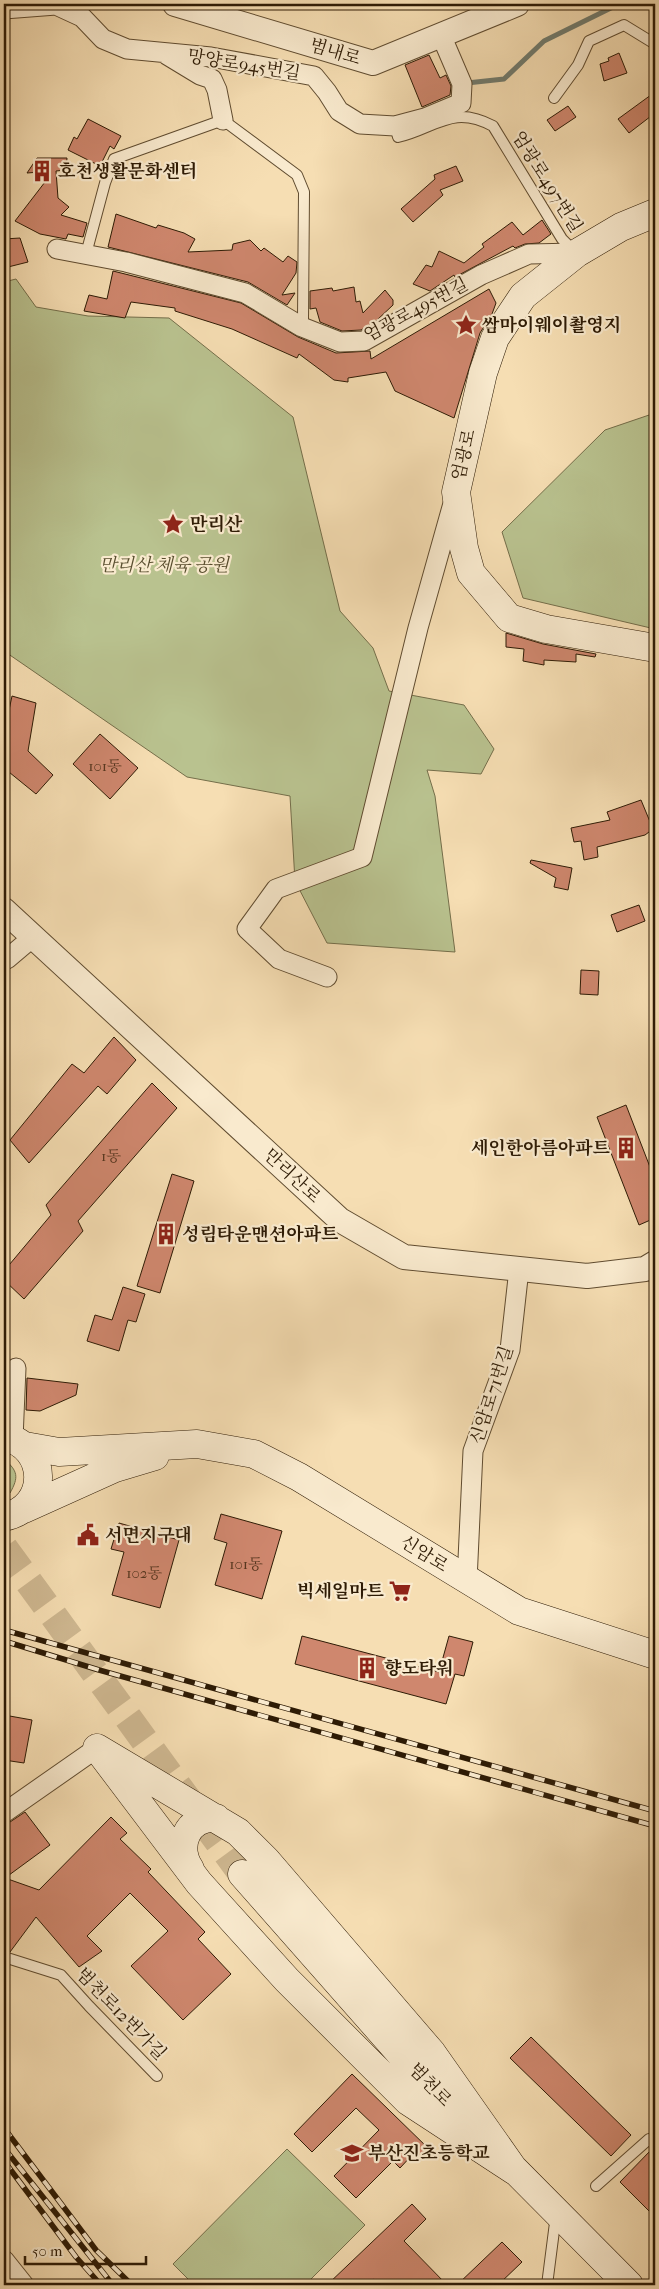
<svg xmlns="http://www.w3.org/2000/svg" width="659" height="2289" font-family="'IM FELL French Canon','Noto Serif KR',serif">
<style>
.green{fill:#b9c28f;stroke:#746e4a}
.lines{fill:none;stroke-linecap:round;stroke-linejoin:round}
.stream{stroke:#717b6e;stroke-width:5}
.building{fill:#cf876e;stroke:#2e1b05}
.secondary-tunnel{stroke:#ceb790;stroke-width:28;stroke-dasharray:28 14;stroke-linecap:butt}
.service-casing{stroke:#604c30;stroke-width:12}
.minor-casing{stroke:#604c30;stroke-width:21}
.tertiary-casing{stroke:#604c30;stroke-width:26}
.secondary-casing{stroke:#2e1b05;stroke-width:29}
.service{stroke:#f9eace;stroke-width:10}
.minor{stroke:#f9eace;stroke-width:19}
.tertiary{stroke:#f9eace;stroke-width:24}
.secondary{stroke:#f9eace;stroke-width:28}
.rail-casing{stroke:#2e1b05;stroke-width:5.5}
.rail{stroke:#f9eace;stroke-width:4;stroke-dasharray:11;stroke-linecap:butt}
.labels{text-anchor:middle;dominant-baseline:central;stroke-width:4.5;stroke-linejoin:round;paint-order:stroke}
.number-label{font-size:15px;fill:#56361f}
.street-label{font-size:18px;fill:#2e1b05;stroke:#f9eace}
.poi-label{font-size:18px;font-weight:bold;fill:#2e1b05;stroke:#f9eace;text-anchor:start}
.park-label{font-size:18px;font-style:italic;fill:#584d2e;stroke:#f9eace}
</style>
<rect width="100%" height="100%" fill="#f6deb3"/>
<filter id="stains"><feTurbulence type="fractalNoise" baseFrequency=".004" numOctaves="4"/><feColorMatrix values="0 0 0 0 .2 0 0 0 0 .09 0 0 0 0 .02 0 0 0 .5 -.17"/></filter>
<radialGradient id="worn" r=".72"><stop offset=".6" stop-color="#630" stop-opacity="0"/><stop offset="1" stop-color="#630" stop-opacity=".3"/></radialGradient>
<path class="green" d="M16 279 36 307 88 316 169 318 293 417 340 611 373 648 389 691 464 705 494 749 481 774 427 770 435 796 455 952 327 943 295 881 290 796 187 777 4 651V282Z
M655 413V629L523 598 502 532 605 430Z
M4 1459C18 1471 19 1477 10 1493L4 1496Z
M287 2149 365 2225 305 2285H194L173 2264Z"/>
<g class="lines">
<path class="stream" d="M467 83 504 79 544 41 619 4"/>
</g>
<path class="building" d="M619 53 627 73 604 81 600 64 609 61 608 58Z
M429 55 440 78 446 75 451 86 450 95 422 107 405 65Z
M655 92V113L629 133 618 119Z
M568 106 576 117 555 131 547 120Z
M88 119 121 136 114 149 110 146 100 166 68 150 74 137 77 139Z
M37 158H67L66 170 56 171 58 198 69 207 61 215 87 223 83 237 68 234 66 239 40 234 15 221 45 182 38 180 40 172 27 173Z
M456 166 463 181 440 190 443 195 413 222 401 209 435 179 434 175Z
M116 214 156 228 158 225 184 233 195 239 188 252 232 250 233 244 250 240 261 251 264 248 283 262 288 256 297 262 296 273 282 295 295 293 287 305 248 282 108 247Z
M542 220 551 234 539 243 525 244 515 248 513 246 455 277 454 275 430 291 413 284 426 265 432 267 439 251 464 263 484 247 482 244 512 222 523 235Z
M20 238 28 262 4 268V239Z
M113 271 241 303 298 337 336 353 370 351 371 359 489 289 496 303 492 314 480 333 454 418 395 391 386 372 348 378V382L334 380 299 354 297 358 232 329 175 311V308L131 302 125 318 84 311 89 295 107 299Z
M354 287 356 302 360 301 363 313 385 290 393 300V305L376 321 361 330 342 331 320 322 316 308 310 309V291L332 288 333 291Z
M506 633 543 644 596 654 595 657 576 654V662L544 660V665L523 661 524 649 506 647Z
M12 696 36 703 28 751 53 775 36 794 4 768V734Z
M100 734 138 768 110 799 73 764Z
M641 800 653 829 645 835 597 847 598 857 584 860 581 841 574 842 571 828 610 820 607 812Z
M531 860 572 868 568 890 554 887 556 878 530 863Z
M639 905 645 921 617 932 611 915Z
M581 970 599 971 598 995 580 994Z
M114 1037 136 1060 107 1094 98 1086 29 1163 10 1140 72 1064 84 1073Z
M152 1083 177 1108 78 1221 83 1231 24 1299 4 1280V1271L51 1215 46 1205Z
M626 1105 655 1180V1218L639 1225 597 1117Z
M172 1174 194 1181 160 1293 137 1286Z
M123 1287 145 1294 136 1322 128 1320 119 1351 87 1341 95 1315 112 1320Z
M27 1378 78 1384 76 1395 40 1411 26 1410Z
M221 1514 282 1531 262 1599 215 1585 227 1543 214 1539Z
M119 1523 179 1540 160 1608 112 1595 124 1552 111 1549Z
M302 1636 439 1672 449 1636 473 1642 464 1676 455 1674 446 1704 295 1664Z
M4 1715 32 1720 24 1763 4 1760Z
M25 1812 50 1845 5 1878 39 1890 111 1817 127 1833 120 1839 151 1869 148 1872 205 1932 198 1939 231 1974 183 2020 131 1966 168 1931 130 1893 87 1936 102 1951 79 1967 36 1917 10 1952 4 1950V1824L10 1822Z
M531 2037 631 2135 611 2156 510 2058Z
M352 2074 430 2150 420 2161 413 2154 400 2168 393 2161 356 2198 334 2176 379 2130 356 2108 312 2152 294 2134Z
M651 2150 655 2152V2217L620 2182Z
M412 2204 426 2219 404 2241 447 2285H380L374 2279 367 2285H327Z
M502 2242 522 2262 498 2285H457Z"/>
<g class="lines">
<path class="secondary-tunnel" d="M4 1548 242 1874"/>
<g class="service-casing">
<path id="service" d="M554 98 578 65 589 41 624 25 655 44
M395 126 398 137C436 128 452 104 493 126L562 239 575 252
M86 254 105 183 114 159 223 120 297 175 304 192 303 319 298 325
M4 1957 61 1975 89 2006 157 2076
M596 2186 649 2139 655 2145
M547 2285 556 2215"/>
</g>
<g class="minor-casing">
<path id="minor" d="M4 9 56 5 82 17 103 39 127 49 211 57 314 76 327 92 339 111 360 124 395 126 425 118 461 103 462 84 441 35
M167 55 200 75 212 79 217 90 223 120
M57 249 126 262 245 293 302 327 340 342 364 341 481 275 529 254 577 253
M4 959H7L33 937
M327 977 279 959 247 929 276 889 362 857 418 628 454 500
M13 1439 16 1368
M467 1581 473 1451 510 1350 519 1269
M4 1813 97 1748
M4 2260 24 2285"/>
</g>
<g class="tertiary-casing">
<path id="tertiary" d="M175 4 373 63 517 4
M4 910 340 1220 404 1257 587 1276 645 1269 655 1263"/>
</g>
<g class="secondary-casing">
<path id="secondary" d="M655 213 621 227 577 253 523 296 495 338 483 373 456 492 464 548 471 573 509 618 546 629 655 648
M4 1437C49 1446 50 1508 4 1517
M25 1446 59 1452 197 1444 254 1454 299 1477 519 1611 655 1655
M24 1509 115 1468 155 1456
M97 1748 238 1832 266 1860 432 2053 515 2171 408 2101 287 1980 199 1883Z
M190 1869C175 1846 187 1816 216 1818
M242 1874 413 2068 461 2116
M502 2157 629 2285"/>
</g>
<use href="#service" class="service"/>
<use href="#minor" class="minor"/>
<use href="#tertiary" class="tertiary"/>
<use href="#secondary" class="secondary"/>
<g class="rail-casing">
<path id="rail" d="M4 1630 655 1811
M4 1641 99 1670 655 1826
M4 2128 96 2250 132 2285
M4 2148 113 2285
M4 2161 76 2257 101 2285"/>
</g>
<use href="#rail" class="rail"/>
</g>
<defs>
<g id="building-bare" transform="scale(1.725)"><path d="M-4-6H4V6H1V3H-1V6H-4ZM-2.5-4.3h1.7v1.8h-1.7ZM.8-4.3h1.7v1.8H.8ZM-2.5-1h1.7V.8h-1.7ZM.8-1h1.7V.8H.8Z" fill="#8f2418" stroke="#f9eace" stroke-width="2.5" paint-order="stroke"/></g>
<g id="sight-bare" transform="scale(1.725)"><path d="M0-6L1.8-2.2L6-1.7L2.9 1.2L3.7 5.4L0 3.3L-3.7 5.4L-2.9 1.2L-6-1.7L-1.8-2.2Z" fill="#8f2418" stroke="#f9eace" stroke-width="2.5" paint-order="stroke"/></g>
<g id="civic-bare" transform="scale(1.725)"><path d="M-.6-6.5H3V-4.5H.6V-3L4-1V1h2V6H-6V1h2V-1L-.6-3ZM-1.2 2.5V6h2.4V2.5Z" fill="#8f2418" stroke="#f9eace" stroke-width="2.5" paint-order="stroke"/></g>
<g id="supermarket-bare" transform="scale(1.725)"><path d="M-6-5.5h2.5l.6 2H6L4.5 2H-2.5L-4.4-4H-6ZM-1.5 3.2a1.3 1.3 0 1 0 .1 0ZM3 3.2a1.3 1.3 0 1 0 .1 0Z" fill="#8f2418" stroke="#f9eace" stroke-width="2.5" paint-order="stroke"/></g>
<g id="school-bare" transform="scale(1.725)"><path d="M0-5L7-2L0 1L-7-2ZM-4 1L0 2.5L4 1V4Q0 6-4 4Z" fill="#8f2418" stroke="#f9eace" stroke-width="2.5" paint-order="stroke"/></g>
</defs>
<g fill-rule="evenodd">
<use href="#building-bare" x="42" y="171"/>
<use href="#sight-bare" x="466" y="325"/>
<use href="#sight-bare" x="173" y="524"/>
<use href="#building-bare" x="626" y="1148"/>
<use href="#building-bare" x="166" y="1234"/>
<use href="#civic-bare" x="88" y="1535"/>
<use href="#supermarket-bare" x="400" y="1591"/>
<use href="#building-bare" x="367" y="1668"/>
<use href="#school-bare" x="352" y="2153"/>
</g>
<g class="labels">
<g class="number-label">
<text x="105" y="766">101동</text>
<text x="111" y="1156">1동</text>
<text x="246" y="1564">101동</text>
<text x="144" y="1573">102동</text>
</g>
<g class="street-label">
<text transform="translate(335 52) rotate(17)">범내로</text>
<text transform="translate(244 65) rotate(9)">망양로945번길</text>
<text transform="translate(547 182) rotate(58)">엄광로497번길</text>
<text transform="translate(416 310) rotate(-28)">엄광로495번길</text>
<text transform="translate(464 455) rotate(-77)">엄광로</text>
<text transform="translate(292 1176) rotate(43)">만리산로</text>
<text transform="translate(492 1395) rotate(-72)">신암로71번길</text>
<text transform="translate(424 1554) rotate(32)">신암로</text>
<text transform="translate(121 2014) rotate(46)">범천로12번가길</text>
<text transform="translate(430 2085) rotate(46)">범천로</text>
</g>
<g class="poi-label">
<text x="58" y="171">호천생활문화센터</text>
<text x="482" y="325">쌈마이웨이촬영지</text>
<text x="190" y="524">만리산</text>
<text x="610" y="1148" text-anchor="end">세인한아름아파트</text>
<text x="182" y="1234">성림타운맨션아파트</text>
<text x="105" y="1535">서면지구대</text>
<text x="384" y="1591" text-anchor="end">빅세일마트</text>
<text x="384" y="1668">향도타워</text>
<text x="368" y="2153">부산진초등학교</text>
</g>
<g class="park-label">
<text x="164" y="565">만리산 체육 공원</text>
</g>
</g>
<rect width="659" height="2289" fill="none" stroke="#f6deb3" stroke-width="20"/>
<rect x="5" y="5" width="649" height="2279" fill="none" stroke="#2e1b05" stroke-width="2.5"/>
<rect x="10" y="10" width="639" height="2269" fill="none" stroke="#2e1b05"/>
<path d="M25 2256v8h121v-8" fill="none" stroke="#2e1b05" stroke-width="2.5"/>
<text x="32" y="2256" font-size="15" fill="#2e1b05" stroke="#f9eace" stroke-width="4" paint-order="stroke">50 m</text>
<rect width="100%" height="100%" filter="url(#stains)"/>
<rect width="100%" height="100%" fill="url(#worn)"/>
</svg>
